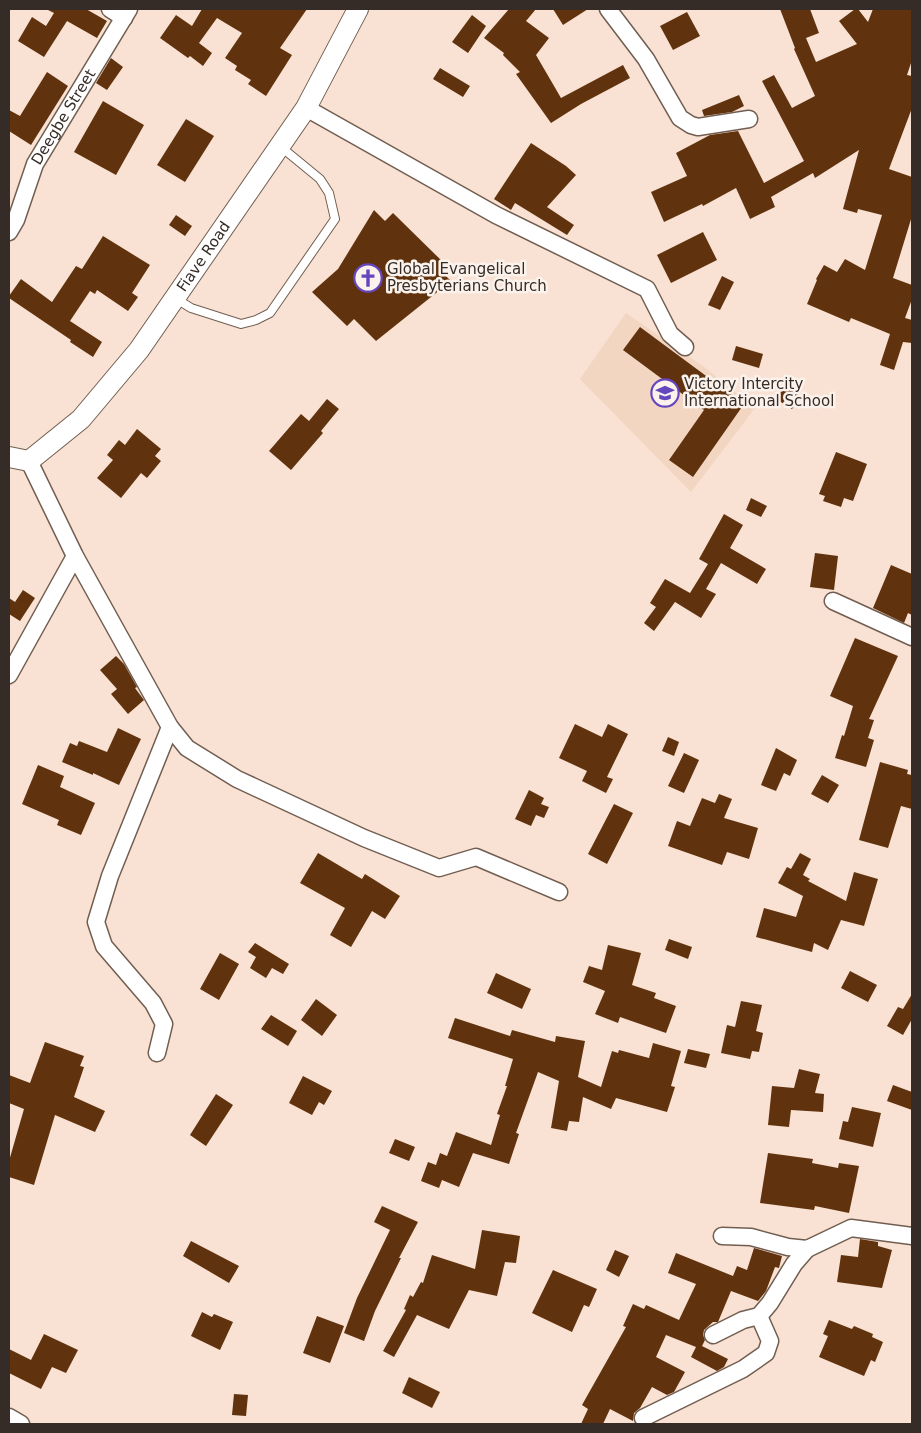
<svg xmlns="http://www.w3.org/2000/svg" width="921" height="1433" font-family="'DejaVu Sans',sans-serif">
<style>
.built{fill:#f2d6c2}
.building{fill:#60330e}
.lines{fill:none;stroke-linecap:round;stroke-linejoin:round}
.service-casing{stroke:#715e51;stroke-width:10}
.minor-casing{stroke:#715e51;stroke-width:19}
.tertiary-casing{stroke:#715e51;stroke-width:22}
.service{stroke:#fff;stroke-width:8}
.minor{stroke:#fff;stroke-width:16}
.tertiary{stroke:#fff;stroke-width:20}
.labels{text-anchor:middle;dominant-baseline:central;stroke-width:5;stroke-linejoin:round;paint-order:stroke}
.street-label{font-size:15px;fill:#352c27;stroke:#fbf2ec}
.poi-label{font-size:15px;fill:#352c27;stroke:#fbf2ec;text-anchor:start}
</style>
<rect width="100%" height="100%" fill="#f9e2d3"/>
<path class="built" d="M626 313 703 366 755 408 691 492 580 379Z"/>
<path class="building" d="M46 9H86L107 21 97 38 67 21 44 57 18 41 32 17 46 26 54 13Z
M202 9H307L280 48 292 55 266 96 248 84 251 80 235 70 237 66 225 58 242 33 217 18 199 43 212 53 203 66 190 56 188 58 160 38 176 15 192 26Z
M509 9H536L526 21 549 38 536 55 561 98 623 65 630 78 581 104 551 123 516 74 520 72 503 55 504 53 484 38Z
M553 9H588L563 25Z
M780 9H810L819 33 806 38 816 62 857 44 839 21 855 9H858L868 22 873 9H912V60L907 75 912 76V108L889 169 912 177V216L893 278 912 285V299L905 318 912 320V343L903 342 894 370 880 365 890 334 851 318 849 322 807 304 817 280 816 279 824 265 837 272 845 259 865 270 882 215 858 209 857 213 843 209 859 150 815 178 813 173 771 197 775 207 750 219 736 188 703 206 702 204 664 222 651 192 687 176 676 153 710 135 738 131 764 183 804 161 762 81 774 75 792 108 815 96 794 49 795 48Z
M687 12 700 36 673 50 660 26Z
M472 15 486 26 468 53 452 42Z
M111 58 123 67 107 90 96 83Z
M440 68 470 86 463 97 433 79Z
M47 72 68 86 31 145 9 131V110L20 116Z
M739 95 744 106 732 112 704 116 702 110Z
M103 101 144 125 116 175 74 152Z
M186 119 214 136 185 182 157 165Z
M531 143 566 166 576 175 547 207 574 225 567 235 515 203 511 210 494 199Z
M374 210 385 221 393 213 445 264 439 269 451 281 376 341 354 319 347 326 312 292 338 269Z
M176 215 192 226 185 236 169 225Z
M703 232 717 260 671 283 657 255Z
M103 236 150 265 132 293 138 297 128 311 97 290 95 294 90 291 70 321 102 342 93 357 70 342 71 340 9 298V296L21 279 52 302 76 266 82 269Z
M722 276 734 282 720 310 708 305Z
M640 327 744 404 693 477 669 460 704 410 623 350Z
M736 346 763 354 759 368 732 360Z
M785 386 801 397 792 409 776 399Z
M327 399 339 409 321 431 323 433 291 470 269 451 301 414 309 421Z
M137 429 161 449 155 456 161 461 147 478 141 473 121 498 97 478 113 460 107 455 119 440 125 445Z
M836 452 867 464 853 501 844 498 841 507 823 501 825 496 819 494Z
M751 498 767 506 761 517 746 510Z
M724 514 743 525 730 548 766 569 757 584 721 563 706 589 716 594 701 618 675 602 654 631 644 623 656 607 650 603 665 579 690 593 708 564 699 559Z
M815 553 838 556 834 590 810 587Z
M891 565 912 574V615L908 613 904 623 873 608Z
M23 590 35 598 20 621 9 614V598L15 602Z
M855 638 898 656 869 719 874 720 868 738 874 740 866 767 835 758 842 735 844 736 853 706 830 696Z
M116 656 124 664 137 687 135 688 144 700 128 714 111 694 117 689 100 670Z
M575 724 602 737 608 724 628 734 607 777 613 779 606 793 582 781 587 771 559 758Z
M118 728 141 739 119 785 93 773V775L62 762 70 743 77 746 79 741 107 752Z
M668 737 679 742 674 756 662 751Z
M776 748 797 760 790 776 784 773 776 791 761 785Z
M684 753 699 760 684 793 668 786Z
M880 762 908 770 907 774 912 775V809L901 806 888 848 859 840Z
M38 765 64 776 60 787 95 803 81 835 57 825 59 820 22 804Z
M822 775 839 785 828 803 811 794Z
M529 790 544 798 541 804 549 807 544 818 536 815 531 826 515 819Z
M719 794 732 799 724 818 758 828 749 859 727 852 722 865 668 846 677 821 690 826 702 798 715 803Z
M614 804 633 813 607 864 588 854Z
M318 853 362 879 365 874 400 896 385 919 372 911 351 947 330 935 345 908 300 883Z
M800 853 811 859 803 875 810 879 808 881 846 901 854 872 878 879 864 926 841 920 828 950 814 943 812 952 756 937 764 908 796 917 803 896 778 883 787 867 791 869Z
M669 939 692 947 688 959 665 950Z
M255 943 289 964 283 974 272 968 266 978 250 968 256 957 248 952Z
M608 945 641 953 632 985 656 993 654 998 676 1006 666 1033 620 1017 618 1023 595 1014 605 991 583 982 589 966 602 970Z
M220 953 239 964 219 1000 200 989Z
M850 971 877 985 868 1002 841 988Z
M496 973 531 989 522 1009 487 993Z
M912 994V1019L903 1035 887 1026 898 1007 903 1009Z
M316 999 337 1015 322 1036 301 1020Z
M741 1001 762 1005 756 1031 763 1033 759 1052 752 1051 750 1059 721 1053 727 1025 735 1027Z
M271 1015 297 1031 288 1046 261 1029Z
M455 1018 510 1036 512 1030 555 1042 556 1036 585 1041 578 1077 601 1087 612 1051 618 1053 619 1050 649 1058 653 1043 681 1051 671 1086 675 1087 667 1112 616 1098 611 1109 583 1097 579 1122 569 1121 567 1131 551 1128 559 1081 538 1072 516 1133 519 1134 509 1164 473 1153 459 1187 442 1180 439 1188 421 1181 428 1162 436 1165 440 1153 447 1156 456 1132 491 1145 500 1115 497 1114 507 1086H505L513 1059 448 1038Z
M45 1042 84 1056 80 1066 84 1067 74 1097 105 1111 95 1132 55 1115 34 1185 9 1177V1161L24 1109 9 1103V1075L30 1083Z
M688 1049 710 1054 706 1068 684 1063Z
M799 1069 820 1074 815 1093 824 1094 823 1112 791 1110 789 1127 768 1125 772 1086 794 1088Z
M303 1076 332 1091 324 1105 319 1102 312 1115 289 1103Z
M893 1085 912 1092V1110L887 1101Z
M216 1094 233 1105 206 1146 190 1135Z
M852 1107 881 1113 873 1147 839 1139 843 1121 848 1122Z
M395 1139 415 1147 409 1161 389 1153Z
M768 1153 813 1159 812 1163 838 1168 839 1163 859 1166 849 1213 815 1206 814 1210 760 1203Z
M382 1206 418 1222 399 1258H401L375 1311 364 1341 344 1333 357 1298 390 1230 374 1222Z
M482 1230 520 1236 516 1263 505 1262 497 1296 469 1290 449 1329 417 1315 394 1357 383 1351 406 1310 404 1309 410 1295 413 1297 421 1282 423 1283 432 1255 475 1269Z
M860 1239 878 1242V1246L892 1250 882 1288 837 1282 841 1255 858 1257Z
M191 1241 239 1266 229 1283 183 1256Z
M754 1248 782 1256 779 1268 775 1267 766 1291 758 1301 731 1291 718 1322H713L704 1330 703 1335 705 1340 702 1346 728 1359 724 1367 717 1371 691 1357 696 1347 666 1335 656 1357 685 1372 674 1392 667 1395 652 1387 640 1408 634 1413 633 1421 610 1409 603 1424H581L588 1409 582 1405 626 1327 623 1326 633 1304 644 1309 646 1305 679 1320 696 1284 668 1273 676 1253 733 1276 737 1266 747 1270Z
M615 1250 629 1256 619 1277 606 1270Z
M553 1270 597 1289 589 1307 584 1305 572 1332 532 1313Z
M202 1312 212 1317 214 1314 233 1322 220 1350 191 1336Z
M317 1316 344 1326 330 1363 303 1353Z
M829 1320 852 1329 854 1326 873 1334 872 1337 883 1342 875 1362 871 1360 864 1376 819 1357 828 1336 823 1334Z
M44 1334 78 1350 66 1373 52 1367 41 1389 9 1373V1349L31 1360Z
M409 1377 440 1392 432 1408 402 1393Z
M234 1394 248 1395 246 1416 232 1415Z"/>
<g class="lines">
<g class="service-casing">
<path id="service" d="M175 298 191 308 241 324 256 320 270 313 335 219 329 193 320 179 281 147"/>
</g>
<g class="minor-casing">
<g id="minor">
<path d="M110 9 124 18"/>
<path d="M608 9 646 59 680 118 691 125 698 127 749 119"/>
<path d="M306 108 496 215 647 289 670 334 685 347"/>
<path id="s1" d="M9 232 16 220 35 164 129 9"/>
<path d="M29 461 75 556 170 727 187 748 237 779 364 838 439 868 476 857 559 892"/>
<path d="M833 601 912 637"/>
<path d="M9 675 75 556"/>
<path d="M157 1053 164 1024 153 1003 104 946 96 922 110 876 170 727"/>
<path d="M722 1236 751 1237 788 1247 807 1249 851 1228 912 1236"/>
<path d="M713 1335 743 1320 759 1316 770 1303 794 1264 807 1249"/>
<path d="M9 1417 21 1424"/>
<path d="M643 1418 743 1369 766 1353 770 1341 759 1316"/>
</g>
</g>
<g class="tertiary-casing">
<g id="tertiary">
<path id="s2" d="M9 457 29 461 81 419 139 350 306 108 358 9"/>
</g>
</g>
<use href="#service" class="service"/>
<use href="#minor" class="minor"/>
<use href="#tertiary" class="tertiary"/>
</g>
<defs>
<g id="church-ring" transform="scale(1.4375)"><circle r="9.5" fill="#fbf2ec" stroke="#6646be" stroke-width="1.5"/><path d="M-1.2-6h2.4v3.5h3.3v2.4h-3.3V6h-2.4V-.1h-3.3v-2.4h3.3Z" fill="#6646be"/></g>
<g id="school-ring" transform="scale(1.4375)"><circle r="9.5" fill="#fbf2ec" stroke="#6646be" stroke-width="1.5"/><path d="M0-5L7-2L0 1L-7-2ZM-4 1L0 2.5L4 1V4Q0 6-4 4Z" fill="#6646be"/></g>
</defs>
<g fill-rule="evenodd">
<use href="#church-ring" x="368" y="278"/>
<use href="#school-ring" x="665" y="393"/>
</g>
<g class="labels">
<g class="street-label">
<text stroke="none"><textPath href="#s1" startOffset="128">Deegbe Street</textPath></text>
<text stroke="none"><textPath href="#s2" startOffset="291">Fiave Road</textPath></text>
</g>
<g class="poi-label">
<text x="387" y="269">Global Evangelical<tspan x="387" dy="17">Presbyterians Church</tspan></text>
<text x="684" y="384">Victory Intercity<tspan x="684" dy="17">International School</tspan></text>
</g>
</g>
<rect width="921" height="1433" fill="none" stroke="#352c27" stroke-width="20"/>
</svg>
